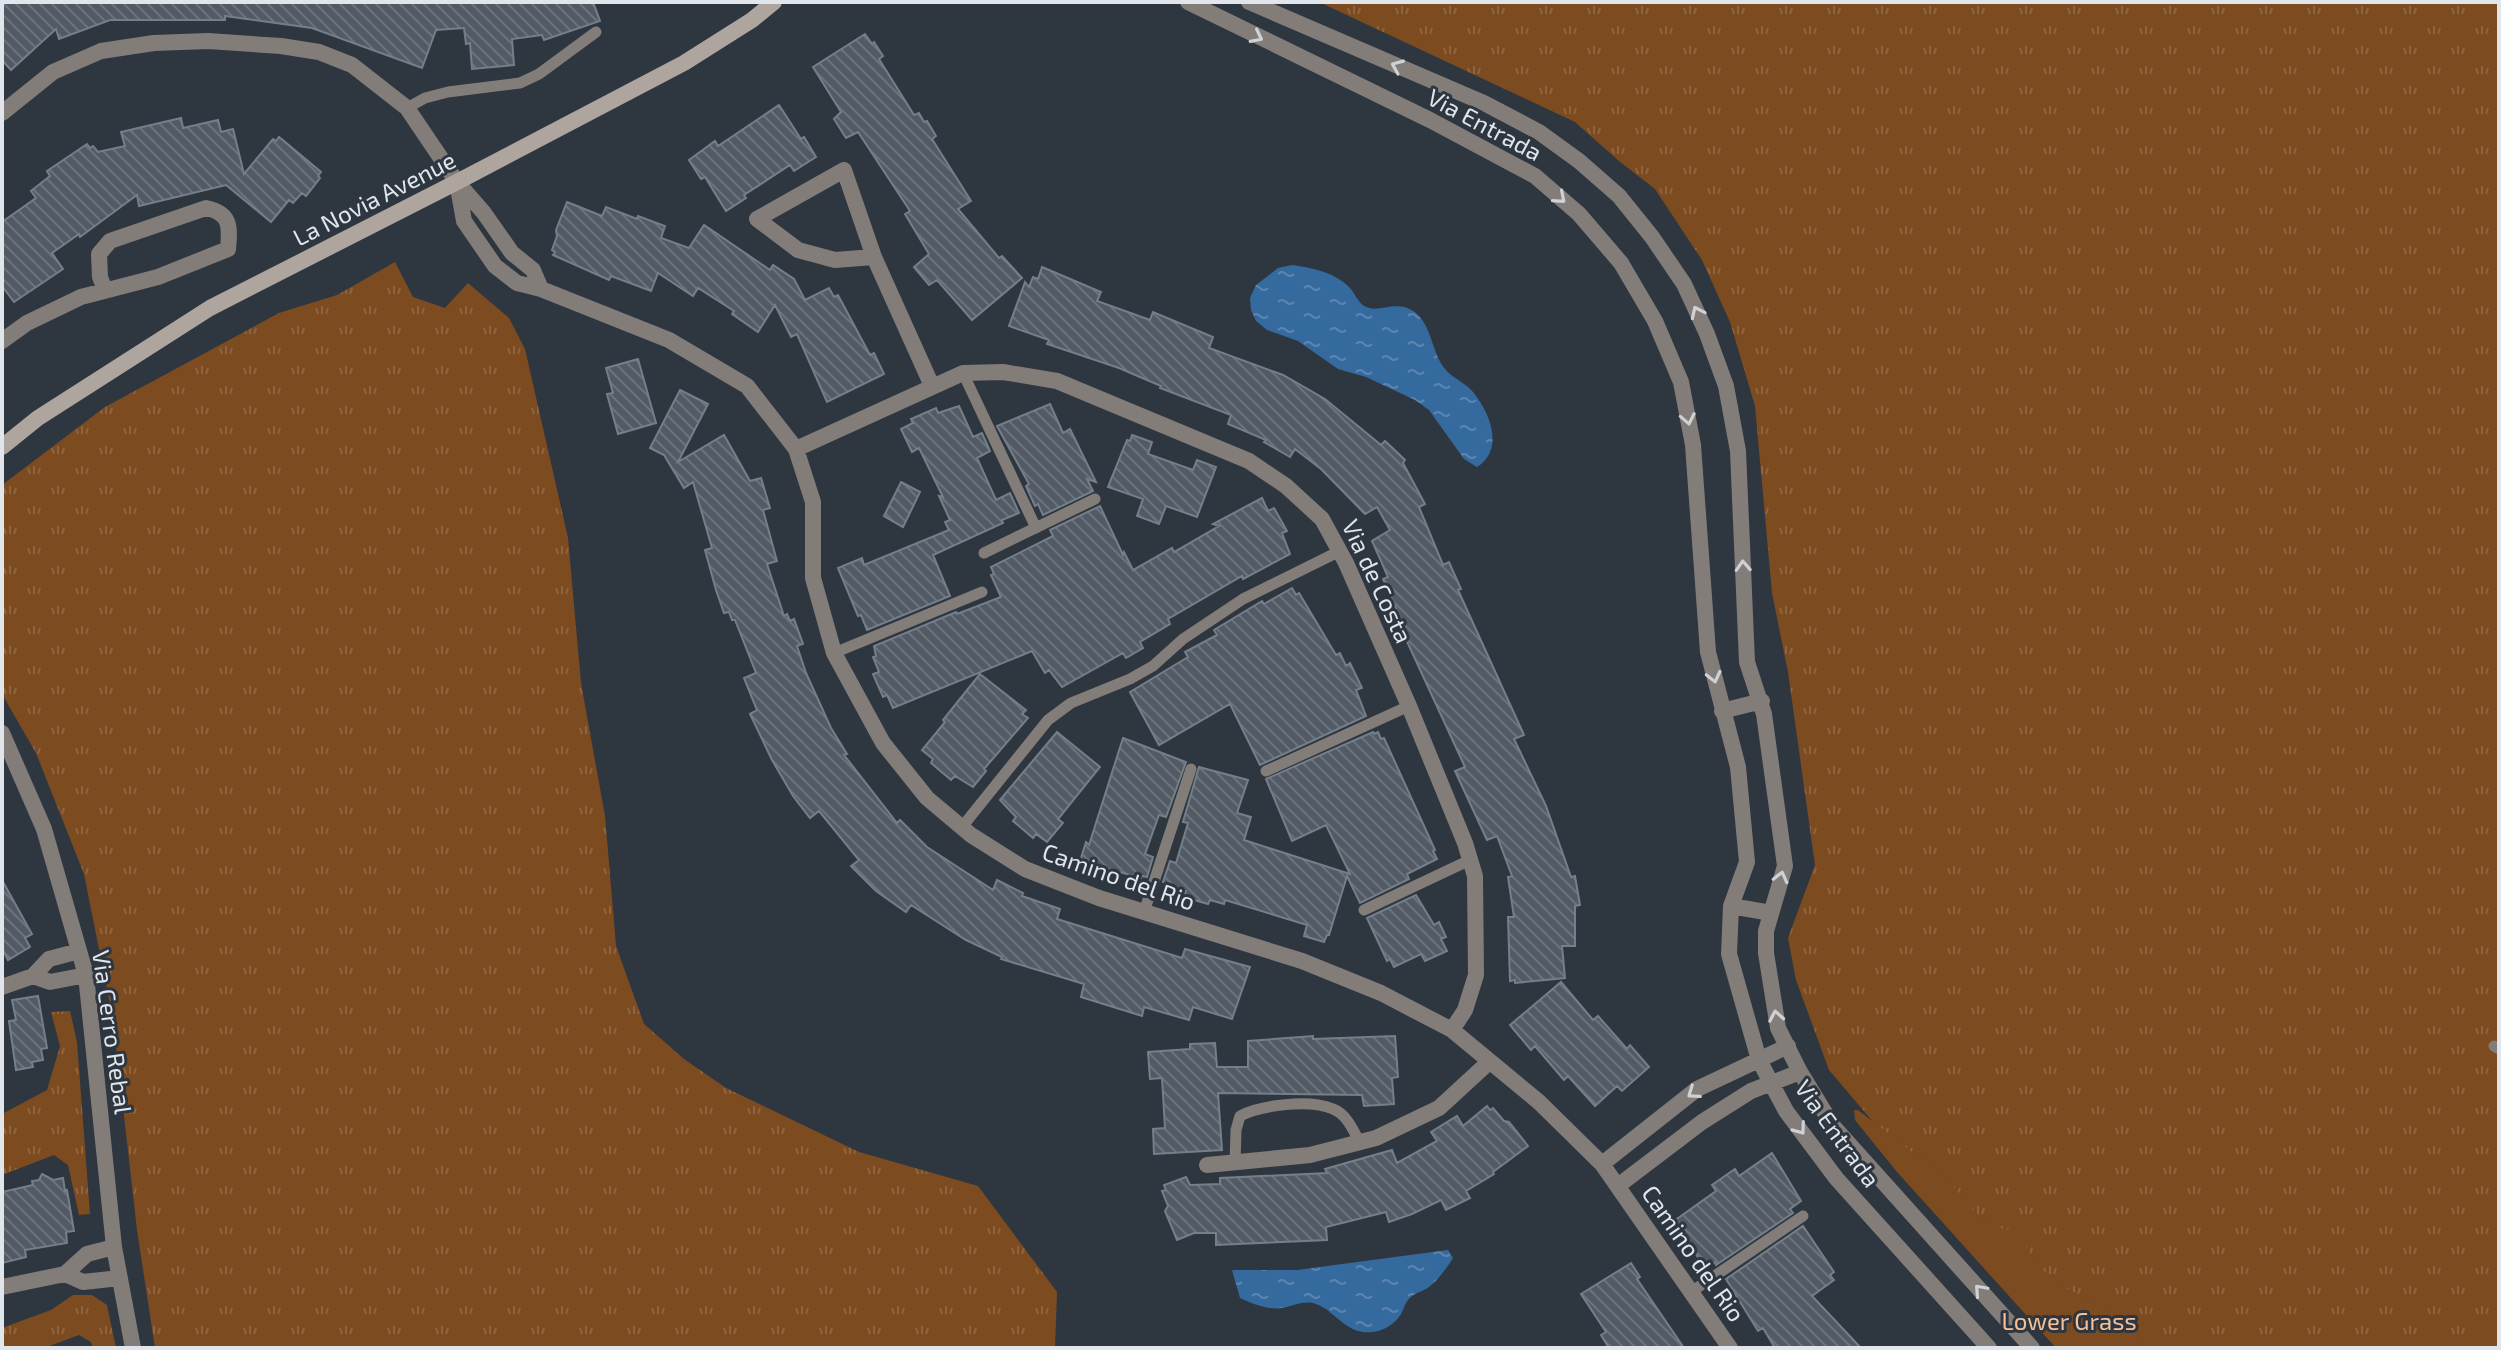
<svg xmlns="http://www.w3.org/2000/svg" width="2501" height="1350" font-family="'Exo 2',sans-serif">
<style>
.grass{fill:url(#grass-tufts)}
.park{fill:#7d4b20}
.water{fill:url(#water-ripples)}
.building{fill:url(#building-back-hatch);stroke:#757f8a;stroke-width:2}
.lines{fill:none;stroke-linecap:round;stroke-linejoin:round}
.service{stroke:#837d79;stroke-width:11}
.minor{stroke:#837d79;stroke-width:16}
.secondary{stroke:#aea59f;stroke-width:16}
.oneway{stroke:#ced1d5}
.labels{text-anchor:middle;dominant-baseline:central;stroke-width:6;stroke-linejoin:round;paint-order:stroke}
.street-label{font-size:24px;fill:#e1e6ec;stroke:#2e3640}
.park-label{font-size:24px;fill:#f6c19a;stroke:#2e3640}
</style>
<defs>
<pattern id="grass-tufts" width="24" height="20" patternUnits="userSpaceOnUse" patternTransform="scale(2)"><rect width="24" height="20" fill="#7d4b20"/><path d="M3 7l-1-3M5 7V3M7 7l1-3M15 17l-1-3M17 17v-4M19 17l1-3" fill="none" stroke="#8f6541"/></pattern>
<pattern id="water-ripples" width="26" height="14" patternUnits="userSpaceOnUse" patternTransform="scale(2)"><rect width="26" height="14" fill="#356a9f"/><path d="M2 4q2-2 4 0t4 0M15 11q2-2 4 0t4 0" fill="none" stroke="#5c86b1"/></pattern>
<pattern id="building-back-hatch" width="6" height="6" patternUnits="userSpaceOnUse" patternTransform="scale(2)"><rect width="6" height="6" fill="#525b65"/><path d="M-1 5l2 2M0 0l6 6M5-1l2 2" fill="none" stroke="#6b737b"/></pattern>
</defs>
<rect width="100%" height="100%" fill="#2e3640"/>
<path class="grass" d="M1319 2H2499V1348H2065L1829 1070 1796 980 1788 938 1815 865 1788 672 1772 593 1755 406 1730 322 1702 260 1655 189 1619 161 1575 122Z
M395 262 413 297 445 308 468 283 509 318 525 349 568 538 581 683 605 816 616 946 644 1024 684 1059 726 1088 859 1152 978 1186 1057 1292 1055 1348H155L137 1230 113 1019 84 874 36 753 2 694V485L105 407 279 313 337 295Z
M70 1011 77 1042 90 1214 79 1215 68 1165 54 1155 2 1175V1114L47 1090 60 1046 51 1012Z
M73 1295H92L107 1305 116 1348H93L91 1342 79 1335 44 1348H2V1328L51 1310Z"/>
<path class="park" d="M1854 1110H1858L1917 1156 1937 1167 1976 1213 1992 1227 2011 1230 2024 1243 2037 1265 2062 1286 2117 1313 2138 1335 2143 1348H2056L1897 1172 1855 1120Z"/>
<path class="water" d="M1292 265C1312 268 1334 272 1349 287 1354 292 1358 302 1364 306 1379 315 1397 297 1417 314 1432 328 1432 353 1445 369 1452 378 1466 383 1473 392 1490 413 1505 449 1477 467L1464 459 1429 410 1415 400 1366 377 1338 369 1298 341 1267 330 1256 321 1251 310 1250 298 1256 285 1278 268Z
M1448 1250 1453 1258C1446 1269 1439 1279 1429 1287 1422 1292 1413 1293 1408 1300 1404 1305 1403 1312 1399 1317 1389 1330 1371 1336 1355 1330 1339 1323 1329 1307 1313 1303 1302 1301 1293 1306 1282 1308 1268 1310 1253 1304 1240 1298L1232 1270H1297Z"/>
<path class="building" d="M2 2H593L600 21 544 40 542 35 512 39 514 65 472 69 470 43 466 44 464 28 436 30 422 68 312 28 225 16V20H110L59 39 56 29 11 70 2 60Z
M865 34 872 44 874 42 883 56 879 59 914 115 919 113 924 122 927 121 936 136 932 139 971 201 958 209 999 258 1002 256 1022 278 972 320 937 280 929 285 914 267 929 254 905 214 910 211 858 132 846 138 834 119 841 112 813 67Z
M779 105 801 139 804 137 816 157 794 171 790 165 744 195 746 198 726 211 705 177 701 179 689 160 715 141 718 146Z
M181 118 183 128 218 120 221 132 233 129 244 174 273 139 276 141 279 137 321 172 318 176 320 178 306 196 302 193 293 203 289 200 271 222 226 185 139 206 137 195 80 237 79 234 52 253 63 269 14 302 2 286V222L36 198 31 191 50 176 47 171 87 144 90 148 93 146 98 152 125 146 121 132Z
M567 202 602 216 606 207 637 219 638 216 665 226 661 238 689 248 704 225 770 270 773 265 794 279 805 300 829 288 834 297 838 295 870 355 874 353 884 374 827 402 797 334 791 337 775 305 758 332 732 314 734 311 698 288 693 296 658 273 651 291 611 276 609 280 553 255 555 252 552 250 557 236 556 230Z
M1042 267 1101 292 1097 301 1150 320 1153 312 1213 337 1209 348 1283 375 1325 399 1381 445 1385 441 1405 460 1403 463 1425 504 1419 507 1443 565 1449 562 1461 589 1458 590 1524 735 1514 739 1546 806 1571 877 1575 876 1580 905 1575 906V946H1562L1565 978 1515 983V980L1510 981 1508 917H1514L1508 877 1512 876 1497 836 1487 840 1455 771 1465 767 1397 620 1401 619 1383 579 1388 577 1372 541 1390 530 1377 507 1365 514 1321 469 1295 449 1290 457 1264 442 1266 440 1228 424 1231 415 1160 388 1161 386 1119 368 1047 344 1049 340 1009 326 1025 282 1029 287 1033 277 1038 279Z
M638 359 656 423 618 434 607 394 613 393 606 368Z
M680 390 708 404 678 462 724 435 750 481 761 478 770 508 763 510 777 561 767 564 784 616 787 614 790 621 794 619 803 644 797 646 806 673 831 728 847 754 844 755 897 823 900 820 927 847 993 890 997 880 1023 893 1022 896 1060 909 1057 919 1182 958 1185 949 1250 967 1232 1019 1193 1007 1189 1020 1144 1007 1142 1016 1081 997 1084 984 1001 959 1002 957 966 940 911 905 906 912 876 891 851 866 859 860 819 811 810 818 793 796 772 760 750 714 757 710 744 678 756 673 735 620H732L729 612 724 613 716 590 705 550 712 548 693 482 684 488 664 455 650 448Z
M1050 404 1063 433 1070 429 1096 482 1087 479 1093 491 1043 515 1038 504 1035 506 1026 486 1029 484 997 426Z
M959 406 973 437 982 433 990 451 977 458 996 500 1010 493 1019 513 1002 520 1003 523 933 555 950 596 867 630 861 615 858 616 838 568 862 558 864 565 949 530 945 522 950 520 939 496 943 497 919 448 912 452 901 429 913 423 911 419 936 408 938 413Z
M1132 435 1152 442 1148 454 1193 470 1197 460 1216 467 1197 517 1166 506 1159 524 1137 516 1143 499 1108 487 1127 440 1130 441Z
M901 482 920 492 903 527 884 516Z
M1262 498 1268 511 1274 508 1287 531 1282 533 1290 554 1243 579 1242 576 1168 619 1170 624 1140 642 1143 648 1126 658 1123 653 1062 687 1049 670 1045 673 1032 651 893 708 887 695 883 697 873 674 879 672 873 657 876 656 874 646 956 612 957 614 1001 597 991 575 994 574 991 567 1053 536 1050 530 1100 506 1123 555 1124 552 1133 570 1172 548 1174 552 1219 526 1213 524Z
M1292 588 1296 595 1299 593 1336 655 1340 653 1346 666 1350 663 1362 688 1356 690 1366 716 1260 765 1230 704 1159 745 1130 692 1188 657 1185 652 1217 635 1214 630 1262 601 1264 604Z
M980 674 1026 710 1022 714 1028 718 984 769 986 771 973 787 955 776 951 780 931 763 933 759 922 750 945 722 943 720Z
M1057 732 1100 767 1058 819 1063 823 1047 842 1036 834 1033 838 1013 821 1016 817 1000 800Z
M1373 732 1374 734 1378 732 1381 739 1384 738 1435 850 1433 851 1437 859 1407 874 1409 879 1360 903 1347 876 1329 935H1327L1324 942 1304 936 1307 925 1225 900 1224 904 1210 900 1208 904 1184 897 1186 891 1163 882 1170 861 1176 863 1188 823 1183 822 1199 767 1248 780 1237 813 1251 817 1244 840 1350 874 1326 825 1292 841 1266 779Z
M1123 738 1186 762 1166 817 1159 815 1145 854 1153 857 1147 877 1142 876 1141 878 1080 861 1086 842 1089 845Z
M2 880 32 934 25 938 30 947 8 960 2 948Z
M1416 895 1434 925 1439 922 1446 937 1441 939 1447 951 1425 961 1421 954 1394 967 1390 959 1387 961 1367 918Z
M1561 982 1593 1020 1598 1016 1627 1049 1630 1045 1649 1067 1622 1091 1617 1086 1595 1106 1568 1076 1564 1080 1535 1046 1531 1050 1510 1025Z
M38 996 47 1048 41 1049 43 1060 32 1062 33 1067 16 1070 9 1021 16 1020 12 1000Z
M1313 1036V1039L1395 1036 1398 1077 1392 1078 1394 1104 1364 1106 1362 1095 1218 1093 1222 1150 1154 1154 1153 1129 1165 1128 1162 1078 1150 1079 1148 1052 1190 1049V1044L1215 1043 1217 1067H1248V1041Z
M1487 1106 1490 1110 1493 1108 1504 1121 1509 1122 1528 1146 1493 1172 1494 1174 1466 1191 1470 1198 1446 1210 1441 1200 1412 1214 1389 1222 1386 1212 1326 1227 1327 1240 1216 1245V1233H1194L1177 1240 1165 1211 1168 1206 1162 1191 1166 1190 1164 1185 1186 1177 1190 1185 1220 1184V1178L1327 1173 1325 1169 1392 1150 1397 1163 1437 1141 1431 1132 1457 1116 1463 1126Z
M1772 1153 1801 1201 1790 1209 1793 1213 1716 1265 1715 1262 1708 1267 1703 1260 1701 1262 1674 1221 1716 1191 1712 1185 1735 1169 1739 1176Z
M42 1174 53 1180 63 1178 65 1191 67 1190 74 1231 66 1232 67 1243 25 1250 26 1257 2 1263V1192L33 1185 32 1181 39 1180Z
M1803 1226 1834 1272 1830 1275 1834 1280 1812 1296 1861 1348H1775L1763 1328 1758 1331 1726 1279Z
M1631 1263 1640 1277 1637 1279 1684 1348H1609L1601 1335 1606 1332 1581 1294Z"/>
<g class="lines">
<path class="service" d="M407 108 425 98 448 92 520 83 539 74 596 32
M963 373 1036 528
M984 553 1095 499
M834 653 982 592
M1266 771 1409 706
M962 827 1048 720 1071 703 1130 679 1153 666 1183 639 1243 599 1340 551
M1364 910 1470 860
M1144 912 1191 769
M2494 1046 2499 1049
M1235 1164 1236 1130 1240 1116C1261 1105 1310 1099 1333 1109 1347 1114 1354 1132 1360 1143
M1691 1292 1803 1216"/>
<path class="minor" d="M1188 2 1430 120 1535 176 1579 214 1621 263 1655 321 1681 382 1693 445 1708 652 1738 767 1747 862 1731 906 1729 954 1759 1060 1786 1111 1836 1178 1989 1348
M1249 2 1484 103 1539 132 1579 161 1619 196 1652 237 1684 284 1707 334 1726 386 1738 451 1747 662 1764 714 1785 866 1766 931V953L1778 1028 1800 1072 1833 1126 2032 1348
M2 113 53 72 101 51 154 43 208 41 281 46 319 52 352 65 407 108 457 182 484 213 512 253 533 270 541 289
M457 182 464 221 495 266 517 283 541 289 669 340 747 386 796 449 813 502V578L834 653 883 743 927 798 971 835 1025 869 1099 898 1302 961 1381 993 1452 1030 1539 1102 1602 1164 1730 1348
M874 257 835 260 798 250 757 219 844 170 874 257 932 386
M2 341 27 323 81 297 158 277 228 249C230 227 231 213 206 208L110 241 99 254 100 277 105 290
M796 449 963 373 1003 372 1057 381 1249 461 1286 486 1322 519 1346 563 1409 706 1465 843 1475 876 1476 975 1465 1010 1452 1030
M1722 711 1762 701
M2 733 44 829 86 975 114 1247 133 1348
M1731 906 1771 913
M33 976 50 982 86 975
M2 987 33 976 49 959 79 951
M1602 1164 1697 1089 1788 1046
M1207 1165 1310 1155 1376 1138 1439 1108 1489 1062
M1619 1185 1702 1122 1751 1091 1800 1072
M65 1274 83 1282 120 1278
M2 1287 65 1274 87 1254 114 1247"/>
<path class="secondary" d="M2 447 38 418 210 308 457 182 684 63 752 20 774 2"/>
</g>
<defs><path id="oneway-chevron" d="M-2-3.5L2.5 0L-2 3.5" fill="none" stroke-width="1.6" stroke-linecap="round" stroke-linejoin="round" transform="scale(2)"/></defs>
<g class="oneway">
<use href="#oneway-chevron" transform="translate(1257 37) rotate(27)"/>
<use href="#oneway-chevron" transform="translate(1397 66) rotate(-157)"/>
<use href="#oneway-chevron" transform="translate(1560 198) rotate(41)"/>
<use href="#oneway-chevron" transform="translate(1697 312) rotate(-115)"/>
<use href="#oneway-chevron" transform="translate(1688 419) rotate(79)"/>
<use href="#oneway-chevron" transform="translate(1743 566) rotate(-93)"/>
<use href="#oneway-chevron" transform="translate(1714 677) rotate(77)"/>
<use href="#oneway-chevron" transform="translate(1781 877) rotate(-76)"/>
<use href="#oneway-chevron" transform="translate(1776 1016) rotate(-100)"/>
<use href="#oneway-chevron" transform="translate(1693 1093) rotate(145)"/>
<use href="#oneway-chevron" transform="translate(1800 1129) rotate(54)"/>
<use href="#oneway-chevron" transform="translate(1980 1290) rotate(-132)"/>
</g>
<g class="labels">
<g class="street-label">
<text transform="translate(1485 124) rotate(28)">Via Entrada</text>
<text transform="translate(374 198) rotate(-27)">La Novia Avenue</text>
<text transform="translate(1378 581) rotate(65)">Via de Costa</text>
<text transform="translate(1119 876) rotate(19)">Camino del Rio</text>
<text transform="translate(113 1032) rotate(82)">Via Cerro Rebal</text>
<text transform="translate(1838 1133) rotate(54)">Via Entrada</text>
<text transform="translate(1694 1253) rotate(55)">Camino del Rio</text>
</g>
<g class="park-label">
<text x="2069" y="1320">Lower Grass</text>
</g>
</g>
<rect width="2501" height="1350" fill="none" stroke="#e1e6ec" stroke-width="8"/>
</svg>
